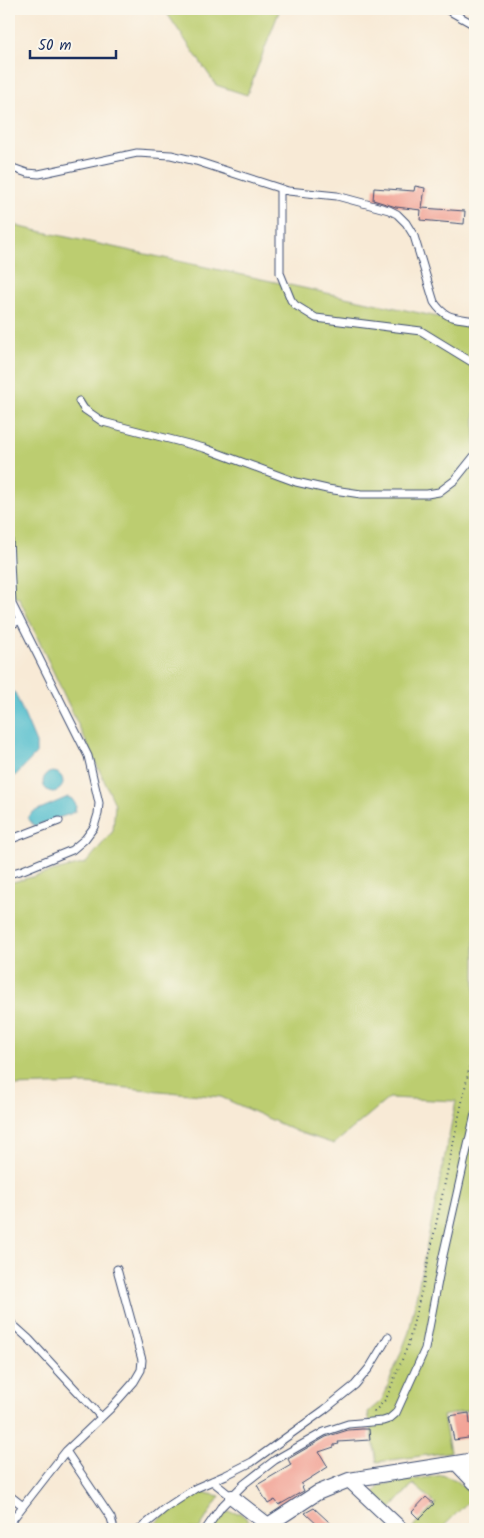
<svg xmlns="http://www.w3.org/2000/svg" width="484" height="1538" font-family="Kalam,sans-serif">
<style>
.green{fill:#bccd70;stroke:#6c7e67}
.water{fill:#52becd;stroke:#367696}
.building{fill:#f2a497}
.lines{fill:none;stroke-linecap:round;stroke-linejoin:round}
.lane-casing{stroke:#3c4b70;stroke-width:9}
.street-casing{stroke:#3c4b70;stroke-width:16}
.path{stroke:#3c4b70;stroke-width:2;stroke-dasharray:1 4;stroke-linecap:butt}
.lane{stroke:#fff;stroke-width:7}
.street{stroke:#fff;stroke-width:14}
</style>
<rect width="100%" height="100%" fill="#fbf7ec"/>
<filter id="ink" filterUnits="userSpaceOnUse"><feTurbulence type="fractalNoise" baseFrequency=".02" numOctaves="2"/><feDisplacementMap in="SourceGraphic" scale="10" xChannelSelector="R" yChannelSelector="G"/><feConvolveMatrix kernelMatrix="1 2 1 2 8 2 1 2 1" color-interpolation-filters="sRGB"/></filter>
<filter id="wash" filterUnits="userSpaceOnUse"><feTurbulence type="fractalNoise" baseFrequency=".0096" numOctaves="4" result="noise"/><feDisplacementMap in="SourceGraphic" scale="20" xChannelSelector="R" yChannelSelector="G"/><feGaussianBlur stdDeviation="1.12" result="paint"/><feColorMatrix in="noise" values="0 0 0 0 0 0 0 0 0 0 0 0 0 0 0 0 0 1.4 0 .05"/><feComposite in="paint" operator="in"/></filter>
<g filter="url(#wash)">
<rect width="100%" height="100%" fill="#f8ead6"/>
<path class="green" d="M164 9H280L247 95 216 85Z
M9 221 20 227 475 325V1409L443 1416 450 1452 377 1462 368 1412 382 1400 409 1332 456 1101 389 1098 334 1144 298 1132 221 1097 87 1084 9 1086V883L86 863 113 831 115 804 19 598 9 595Z
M442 1475 456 1480 474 1496 441 1529H411L436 1504 413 1484 389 1511 374 1493 380 1485Z
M201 1492 220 1496 199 1529H148L170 1511Z
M227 1512 240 1513 259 1529H209Z"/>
<path class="water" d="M9 690 15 693 36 743V754L9 782Z
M43 782a10 10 0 1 1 20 0a10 10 0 1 1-20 0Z
M68 797 72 799 76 805 75 811 70 814 34 826 28 818 33 812Z"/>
<g id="blocks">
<path class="building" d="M415 186 425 188 422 208 465 211 464 224 420 220 421 210 396 207 373 200 374 188 414 191Z
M469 1413 470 1424 475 1423V1437L454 1440 449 1416Z
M362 1429H369L370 1440 338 1442 339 1444 334 1445V1447L319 1452 328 1467 301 1484 304 1491 300 1493 279 1505 275 1500 268 1504 257 1485 291 1465 288 1459 326 1437 348 1430Z
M426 1497 434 1504 419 1519 412 1512Z
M314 1508 328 1521 337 1529H322L305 1513Z"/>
</g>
</g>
<g filter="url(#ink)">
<use href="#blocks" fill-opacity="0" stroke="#3c4b70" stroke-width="1"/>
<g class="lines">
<g class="lane-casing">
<path id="lane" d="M446 9 471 23 475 24
M10 167 27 173 39 174 137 153 171 155 196 161 288 191 337 196 389 210 397 214 406 223 414 236 434 302C446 320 455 317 475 321
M280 189V273L291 300 295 305 316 318 421 331 475 364
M79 401 84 409 103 422 204 448 296 482 327 489 361 494H427L439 492 455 480 475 455
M9 539 12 604 88 756 99 803 98 814 94 827 85 839 72 850 23 870 9 874
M9 626 20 620
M9 834 10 827
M9 840 59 821
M9 1321 29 1339 101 1417
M66 1451 110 1409 134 1382 141 1370 142 1360 117 1269
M212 1481 232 1497
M9 1495 23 1506
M9 1524 66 1451 111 1518 114 1529
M140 1529 164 1509 196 1488 226 1475 252 1462 324 1410 355 1385 370 1367 388 1337
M206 1529 221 1507 244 1484 275 1460 324 1432 348 1424 383 1421 389 1419 396 1413 425 1349 442 1260 475 1114"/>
</g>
<g class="street-casing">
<path id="street" d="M456 1463 475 1483
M349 1480 401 1529
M232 1497 273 1529
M268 1525 317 1493 349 1480 475 1460"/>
</g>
<path class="path" d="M374 1412 386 1399 408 1345 424 1281 475 1041"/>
<use href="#lane" class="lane"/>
<use href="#street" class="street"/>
</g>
</g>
<rect width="484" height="1538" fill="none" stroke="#fbf7ec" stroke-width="30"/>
<path d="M30 50v8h86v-8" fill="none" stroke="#1b2f5e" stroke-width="2.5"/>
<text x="38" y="50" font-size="15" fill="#1b2f5e" stroke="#fbf7ec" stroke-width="4" paint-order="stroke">50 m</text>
</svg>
